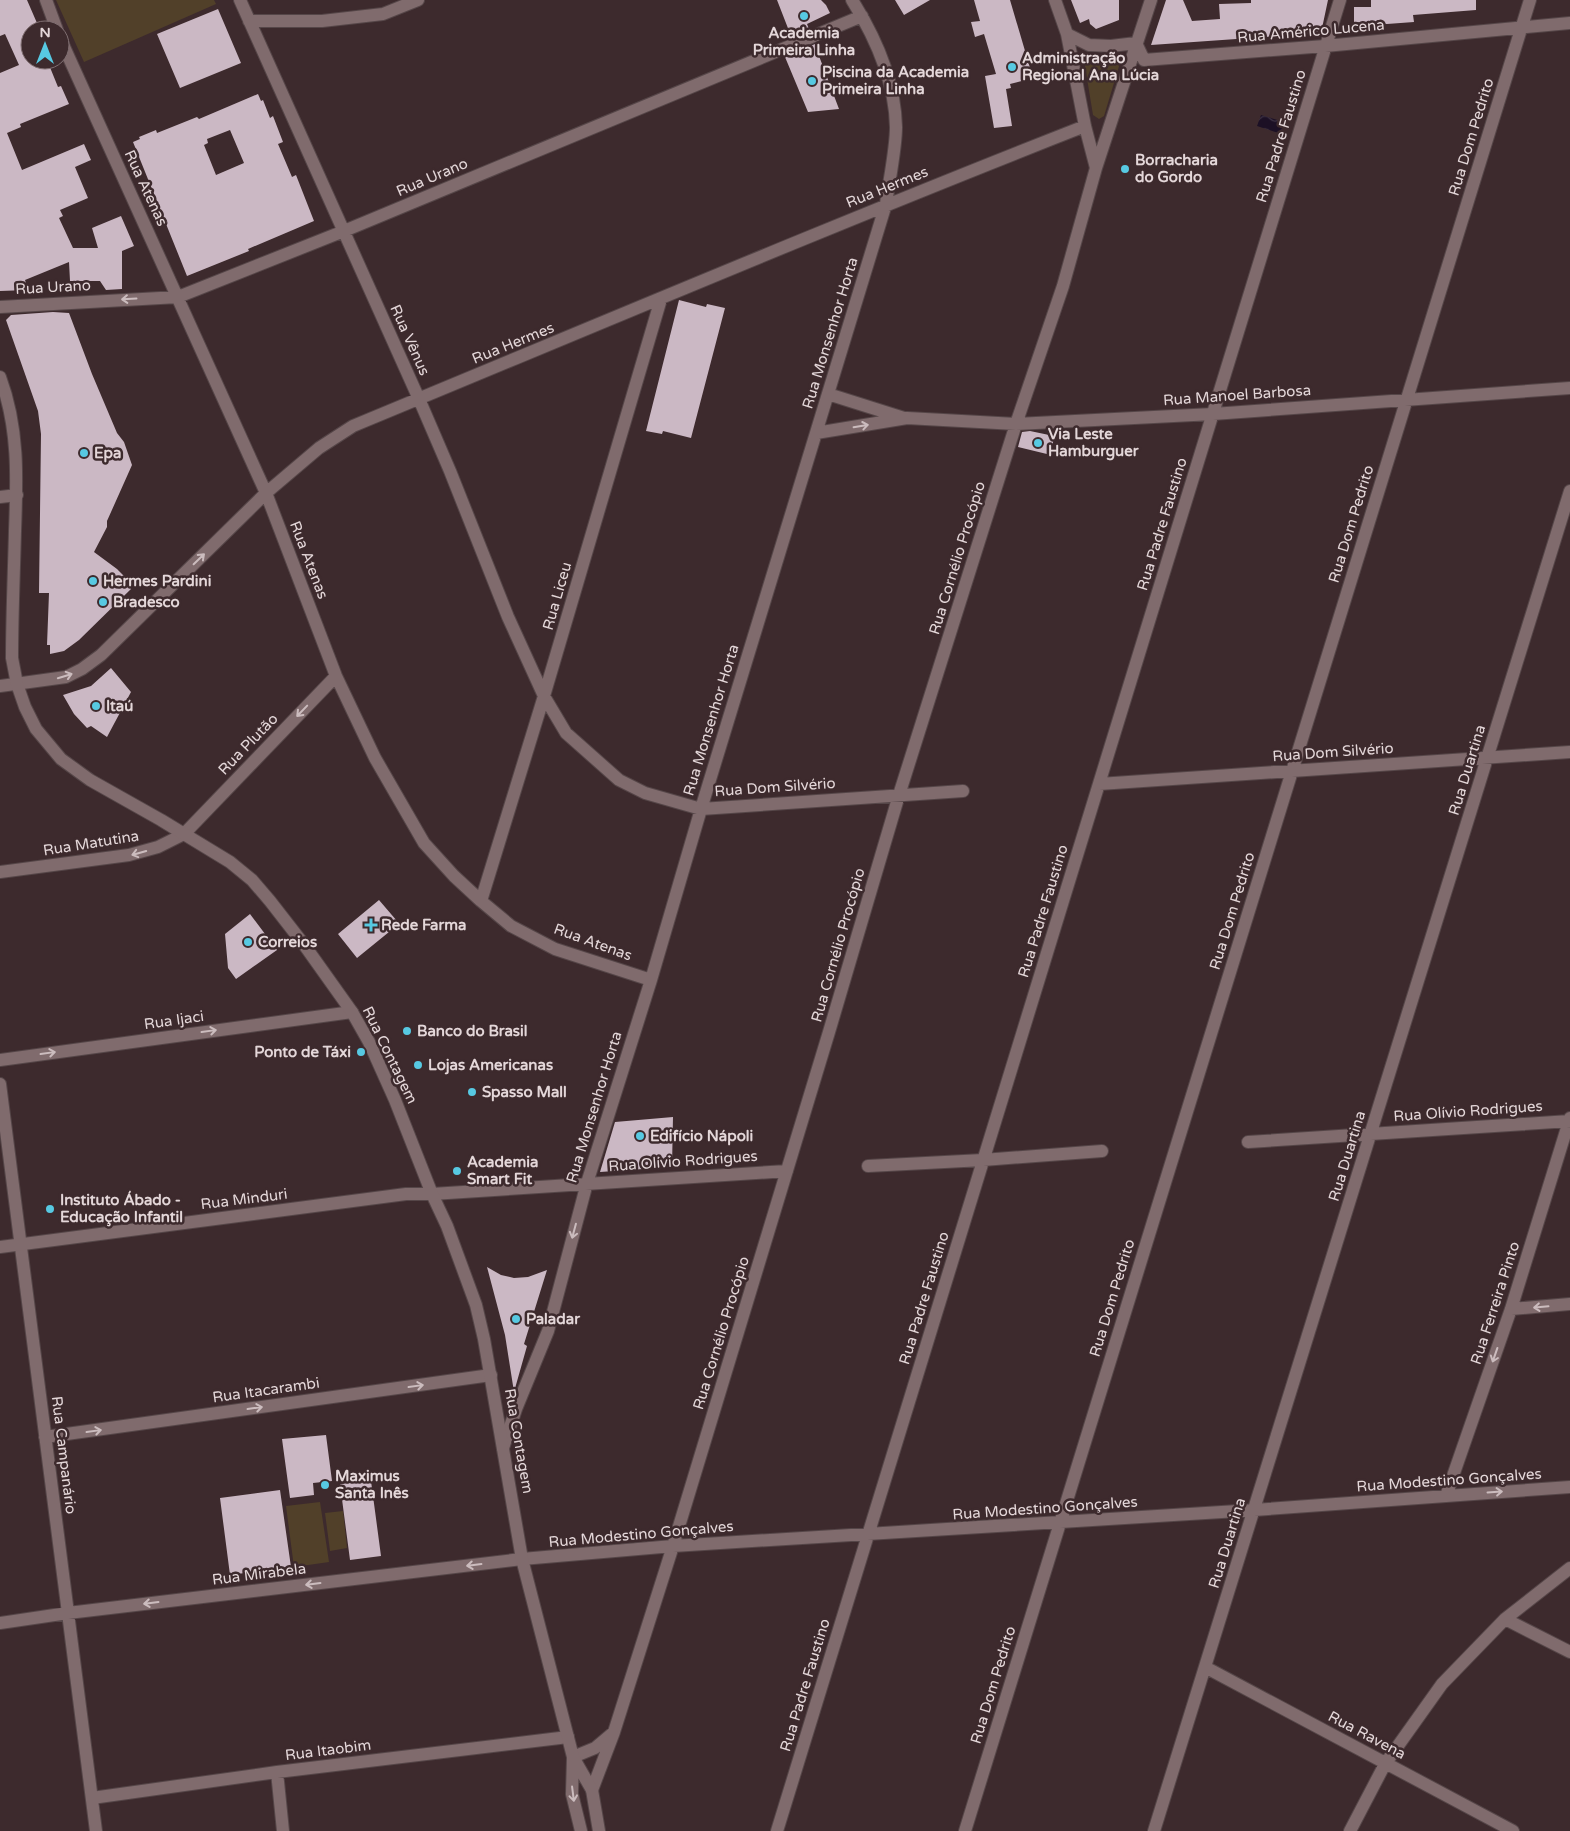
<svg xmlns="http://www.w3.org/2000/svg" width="1570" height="1831" font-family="'Varela Round',sans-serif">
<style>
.park{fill:#514029}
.water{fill:url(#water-waves)}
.building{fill:#cbb8c4;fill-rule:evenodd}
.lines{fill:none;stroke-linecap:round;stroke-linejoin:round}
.street-casing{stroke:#554648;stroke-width:14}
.secondary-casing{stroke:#554648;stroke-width:14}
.street{stroke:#806b6d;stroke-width:12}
.secondary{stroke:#806b6d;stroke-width:12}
.oneway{stroke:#cbbcbe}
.poi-dot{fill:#57c9e2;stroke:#3d2a2d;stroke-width:2}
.labels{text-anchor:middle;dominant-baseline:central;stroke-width:5;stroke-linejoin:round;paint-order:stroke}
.street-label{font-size:15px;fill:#e4d7d9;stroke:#3d2a2d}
.poi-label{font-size:15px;font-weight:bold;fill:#e4d7d9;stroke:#3d2a2d;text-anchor:start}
</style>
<defs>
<pattern id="water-waves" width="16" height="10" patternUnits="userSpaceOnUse" patternTransform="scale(1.25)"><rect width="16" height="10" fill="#1c1025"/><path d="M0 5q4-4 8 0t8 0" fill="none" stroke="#3d3244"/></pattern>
</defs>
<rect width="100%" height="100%" fill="#3d2a2d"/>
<path class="park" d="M56 0H214L216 4 84 62Z
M1123 53 1104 116 1099 119 1093 115 1083 54 1103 55Z
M320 1502 329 1562 294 1567 286 1506Z
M343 1511 347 1548 330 1551 325 1513Z"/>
<path class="water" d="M1261 115 1284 122 1281 134 1257 126Z"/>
<path class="building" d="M0 0H27L40 30H30V60H47L58 87 61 86 69 104 20 124 21 127 7 133 22 170 84 144 91 160 75 167 88 198 60 210 63 216 59 218 73 248H98L92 228 121 216 134 246 122 251V289L106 290 100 281H70L69 262 25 280 28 290 0 291V73L19 65 5 34 0 36Z
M777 0H821L826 5 830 13 807 24 809 29 791 36Z
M895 0H930L904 15Z
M974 0H1010L1033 78 1010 84 1011 88 1006 89 1012 126 994 128 985 76 996 74 984 34 975 37 971 22 980 21Z
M1071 0H1119V20L1096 29 1090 24 1089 19 1080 23Z
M1166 0H1183L1192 21 1220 19 1219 4 1251 3V0H1328L1321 33 1151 45Z
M1371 0H1476V10L1413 15 1414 22 1387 24 1354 22V7H1371Z
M218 9 241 63 180 88 157 34Z
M815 44 816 48 839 109 808 112 785 57Z
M258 94 261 101 263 100 270 118 273 116 283 142 278 144 292 177 296 175 314 221 248 249 249 251 187 276 133 142 140 139 139 137 156 130 157 133 197 117 199 119ZM230 130 244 163 216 175 204 145 208 143 207 139Z
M679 300 706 307 707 304 725 308 691 438 663 431 662 434 646 431Z
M53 312 69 313 92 374 117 433 124 442 132 465 107 521V527L94 552 117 569 129 581 131 589 79 640 64 651 50 654V645H47L49 593H39L41 434 38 411 6 320 11 315Z
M1030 431 1054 436 1051 455 1018 447 1022 432Z
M111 668 131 692 107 737 91 726 87 728 74 714 63 695 91 686Z
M379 900 397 921 387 929 389 932 357 958 338 934Z
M250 914 277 950 236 979 228 968 225 934Z
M673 1117 672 1167 600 1172 615 1122Z
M487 1267 501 1275 514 1278 528 1277 547 1270 524 1344 527 1346 514 1392 505 1335Z
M326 1435 332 1481 313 1483 314 1495 290 1498 282 1439Z
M371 1481 381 1556 350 1560 340 1484Z
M280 1490 291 1567 230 1575 220 1498Z"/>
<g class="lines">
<g class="street-casing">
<path id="street" d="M46 0 57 30
M240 0 419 399 450 471 508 617 544 696 566 733 619 780 645 793 701 809 963 791
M1055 0 1067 34 1085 126 1096 168
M249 21H322L383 14 418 0
M1067 34 1089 45 1111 46 1136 43 1144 60 1325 46 1570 23
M60 38 266 493 336 676 375 758 424 843 454 876 481 901 511 926 555 949 651 980
M0 307 178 297 344 231 862 16
M828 394 904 418
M816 433 907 418 1016 424 1213 414 1570 388
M0 497 17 495
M0 686 66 677 82 669 101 655 266 493 319 448 353 426C597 325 840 222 1085 126
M1099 784 1570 752
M0 872 129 855 158 847 184 834 336 676
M481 901 544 696 661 299
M0 1060 352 1012
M0 1084 96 1831
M1248 1142 1570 1121
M868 1166 983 1160 1102 1151
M432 1194 787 1171
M1511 1309 1570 1304
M45 1437 491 1375
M503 1448 516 1409 548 1331 587 1183 651 980 701 809 886 204C889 181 896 149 896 127 895 82 876 38 852 0
M1446 1496 1511 1309 1570 1118
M1505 1619 1570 1652
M0 1623 68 1613 522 1559 673 1546 1254 1510 1570 1487
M1205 1667 1513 1831
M573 1757 595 1748 614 1732
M277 1772 283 1831
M592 1790 614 1732 673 1546 829 1032 899 795 1016 424 1063 286 1096 168 1151 0
M92 1798 277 1772 568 1737
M777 1831 1340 0
M965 1831 1530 0
M1154 1831 1570 491
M1350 1831 1385 1764 1442 1684 1505 1619 1570 1568"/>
</g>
<g class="secondary-casing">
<path id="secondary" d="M0 377C19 428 17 478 15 531 14 573 12 616 12 658L17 684 25 707 36 729 61 759 90 780 161 820 230 862 252 880 270 901 305 946 352 1012 369 1042 395 1100 432 1194 447 1226 476 1305 484 1339 522 1559 573 1757 572 1794 581 1831
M0 1247 406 1194H432
M573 1757 592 1790 599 1831"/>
</g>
<use href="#street" class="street"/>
<use href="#secondary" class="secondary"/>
</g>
<defs><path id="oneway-shaft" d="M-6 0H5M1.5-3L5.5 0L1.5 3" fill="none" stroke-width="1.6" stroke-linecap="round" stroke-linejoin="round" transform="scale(1.25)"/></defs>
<g class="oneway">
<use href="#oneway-shaft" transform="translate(129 299) rotate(177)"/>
<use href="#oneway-shaft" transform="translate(861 426) rotate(-9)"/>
<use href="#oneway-shaft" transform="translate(199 559) rotate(-44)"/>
<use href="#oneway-shaft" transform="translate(65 676) rotate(-17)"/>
<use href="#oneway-shaft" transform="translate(302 711) rotate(134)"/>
<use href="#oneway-shaft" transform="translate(139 853) rotate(164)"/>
<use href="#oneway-shaft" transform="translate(209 1031) rotate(-8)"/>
<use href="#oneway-shaft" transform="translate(48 1053) rotate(-8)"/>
<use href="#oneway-shaft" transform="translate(574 1231) rotate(105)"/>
<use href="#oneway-shaft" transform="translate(1541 1307) rotate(175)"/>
<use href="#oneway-shaft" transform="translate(1495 1355) rotate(109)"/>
<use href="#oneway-shaft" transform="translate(416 1386) rotate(-8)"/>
<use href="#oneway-shaft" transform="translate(255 1408) rotate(-8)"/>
<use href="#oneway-shaft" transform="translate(94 1431) rotate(-8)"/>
<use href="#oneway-shaft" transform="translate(1495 1492) rotate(-4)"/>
<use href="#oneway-shaft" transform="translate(474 1565) rotate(173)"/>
<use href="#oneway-shaft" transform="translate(313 1584) rotate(173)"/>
<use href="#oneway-shaft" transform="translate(151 1603) rotate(173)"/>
<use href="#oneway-shaft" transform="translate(573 1794) rotate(83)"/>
</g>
<g class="poi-dot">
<circle cx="804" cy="16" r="5"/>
<circle cx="1012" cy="67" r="5"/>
<circle cx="812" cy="81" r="5"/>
<circle cx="1125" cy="169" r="5"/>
<circle cx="1038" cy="443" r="5"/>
<circle cx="84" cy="453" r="5"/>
<circle cx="93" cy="581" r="5"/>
<circle cx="103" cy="602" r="5"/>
<circle cx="96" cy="706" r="5"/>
<path d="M368.5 917.5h5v5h5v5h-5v5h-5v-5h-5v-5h5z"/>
<circle cx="248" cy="942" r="5"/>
<circle cx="407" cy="1031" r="5"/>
<circle cx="361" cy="1052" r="5"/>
<circle cx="418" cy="1065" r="5"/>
<circle cx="472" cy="1092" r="5"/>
<circle cx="640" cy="1136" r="5"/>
<circle cx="457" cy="1171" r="5"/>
<circle cx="50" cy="1209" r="5"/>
<circle cx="516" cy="1319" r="5"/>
<circle cx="325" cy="1485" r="5"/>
</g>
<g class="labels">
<g class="street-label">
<text transform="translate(1311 31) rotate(-5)">Rua Américo Lucena</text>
<text transform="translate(1281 136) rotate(-73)">Rua Padre Faustino</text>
<text transform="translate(1471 137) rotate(-73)">Rua Dom Pedrito</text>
<text transform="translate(432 177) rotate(-23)">Rua Urano</text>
<text transform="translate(887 187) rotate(-22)">Rua Hermes</text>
<text transform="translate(146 188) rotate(65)">Rua Atenas</text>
<text transform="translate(53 287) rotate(-3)">Rua Urano</text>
<text transform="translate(830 333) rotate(-73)">Rua Monsenhor Horta</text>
<text transform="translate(410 340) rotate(66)">Rua Vênus</text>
<text transform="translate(513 343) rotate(-22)">Rua Hermes</text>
<text transform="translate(1237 395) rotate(-4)">Rua Manoel Barbosa</text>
<text transform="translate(1162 524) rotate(-73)">Rua Padre Faustino</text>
<text transform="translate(1351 524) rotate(-73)">Rua Dom Pedrito</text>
<text transform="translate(957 558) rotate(-73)">Rua Cornélio Procópio</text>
<text transform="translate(309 560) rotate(69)">Rua Atenas</text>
<text transform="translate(557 596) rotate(-74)">Rua Liceu</text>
<text transform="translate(711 720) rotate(-73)">Rua Monsenhor Horta</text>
<text transform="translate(248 744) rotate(-46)">Rua Plutão</text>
<text transform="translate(1333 752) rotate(-4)">Rua Dom Silvério</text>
<text transform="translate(1467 770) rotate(-73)">Rua Duartina</text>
<text transform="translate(775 787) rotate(-4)">Rua Dom Silvério</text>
<text transform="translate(91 843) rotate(-9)">Rua Matutina</text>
<text transform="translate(1043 911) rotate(-73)">Rua Padre Faustino</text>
<text transform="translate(1232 911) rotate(-73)">Rua Dom Pedrito</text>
<text transform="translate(593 942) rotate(20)">Rua Atenas</text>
<text transform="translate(838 945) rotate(-74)">Rua Cornélio Procópio</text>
<text transform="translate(174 1020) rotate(-8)">Rua Ijaci</text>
<text transform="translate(390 1055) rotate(64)">Rua Contagem</text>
<text transform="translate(594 1107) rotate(-73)">Rua Monsenhor Horta</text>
<text transform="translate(1468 1111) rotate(-4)">Rua Olívio Rodrigues</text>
<text transform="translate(1347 1156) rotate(-73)">Rua Duartina</text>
<text transform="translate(683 1161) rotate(-4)">Rua Olívio Rodrigues</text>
<text transform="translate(244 1199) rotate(-7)">Rua Minduri</text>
<text transform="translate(924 1298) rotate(-73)">Rua Padre Faustino</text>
<text transform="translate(1112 1298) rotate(-73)">Rua Dom Pedrito</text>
<text transform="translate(1495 1303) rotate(-72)">Rua Ferreira Pinto</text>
<text transform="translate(721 1333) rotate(-73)">Rua Cornélio Procópio</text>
<text transform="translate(266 1390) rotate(-8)">Rua Itacarambi</text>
<text transform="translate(519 1441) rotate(80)">Rua Contagem</text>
<text transform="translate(64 1455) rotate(83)">Rua Campanário</text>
<text transform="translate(1449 1480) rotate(-4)">Rua Modestino Gonçalves</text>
<text transform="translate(1045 1508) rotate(-4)">Rua Modestino Gonçalves</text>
<text transform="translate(641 1534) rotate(-5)">Rua Modestino Gonçalves</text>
<text transform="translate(1227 1543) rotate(-73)">Rua Duartina</text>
<text transform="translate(259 1574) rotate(-7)">Rua Mirabela</text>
<text transform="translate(805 1685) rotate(-73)">Rua Padre Faustino</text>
<text transform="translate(993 1685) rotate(-73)">Rua Dom Pedrito</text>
<text transform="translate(1367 1735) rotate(28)">Rua Ravena</text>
<text transform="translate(328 1750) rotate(-7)">Rua Itaobim</text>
</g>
<g class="poi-label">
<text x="804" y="33" text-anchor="middle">Academia<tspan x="804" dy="17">Primeira Linha</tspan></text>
<text x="1022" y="58">Administração<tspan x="1022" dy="17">Regional Ana Lúcia</tspan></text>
<text x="822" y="72">Piscina da Academia<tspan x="822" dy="17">Primeira Linha</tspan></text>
<text x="1135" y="160">Borracharia<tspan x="1135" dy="17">do Gordo</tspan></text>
<text x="1048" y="434">Via Leste<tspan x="1048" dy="17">Hamburguer</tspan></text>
<text x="94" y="453">Epa</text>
<text x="103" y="581">Hermes Pardini</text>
<text x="113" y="602">Bradesco</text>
<text x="106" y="706">Itaú</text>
<text x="381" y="925">Rede Farma</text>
<text x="258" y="942">Correios</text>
<text x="417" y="1031">Banco do Brasil</text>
<text x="351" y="1052" text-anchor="end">Ponto de Táxi</text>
<text x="428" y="1065">Lojas Americanas</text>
<text x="482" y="1092">Spasso Mall</text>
<text x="650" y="1136">Edifício Nápoli</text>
<text x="467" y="1162">Academia<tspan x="467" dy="17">Smart Fit</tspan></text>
<text x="60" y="1200">Instituto Ábado -<tspan x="60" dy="17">Educação Infantil</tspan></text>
<text x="526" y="1319">Paladar</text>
<text x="335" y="1476">Maximus<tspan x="335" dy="17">Santa Inês</tspan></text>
</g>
</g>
<g transform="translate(45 45)"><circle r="24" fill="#3d2a2d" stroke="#806f72"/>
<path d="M0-4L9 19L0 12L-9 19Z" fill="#57c9e2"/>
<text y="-8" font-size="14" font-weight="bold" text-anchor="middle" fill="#e4d7d9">N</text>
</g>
</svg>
